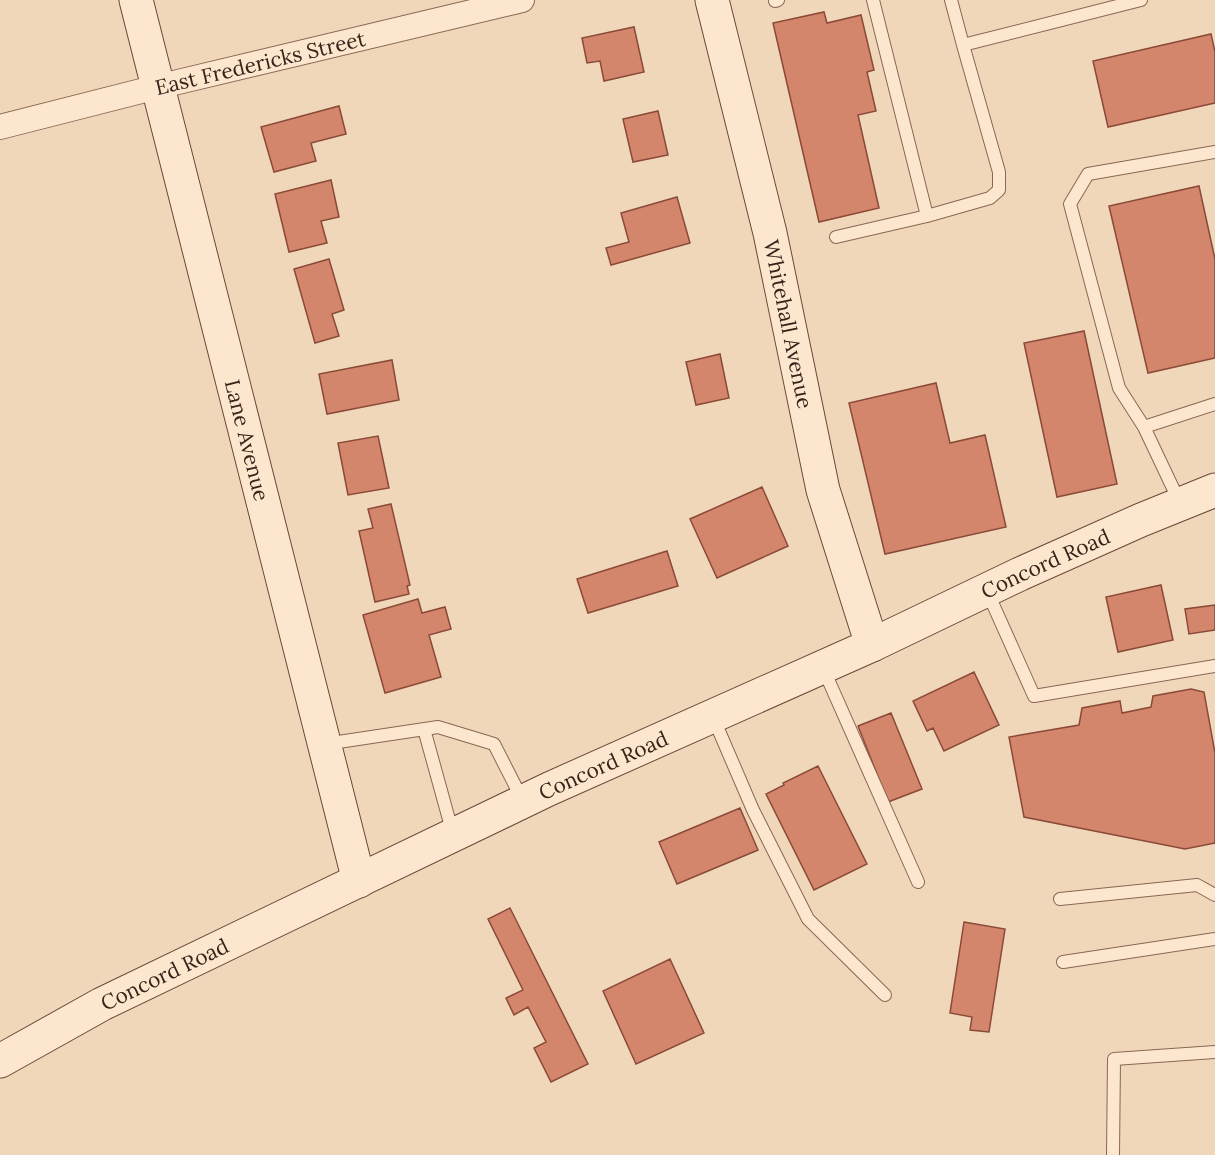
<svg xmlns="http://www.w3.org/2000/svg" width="1215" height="1155" font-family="Lora,serif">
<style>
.building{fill:#d3866c;stroke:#8a4a37;stroke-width:1.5}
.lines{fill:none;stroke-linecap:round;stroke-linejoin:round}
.lane-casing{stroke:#896753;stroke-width:14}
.street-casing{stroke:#896753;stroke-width:26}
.secondary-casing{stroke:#6b4837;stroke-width:35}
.lane{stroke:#fce6ce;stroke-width:12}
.street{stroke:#fce6ce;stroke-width:24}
.secondary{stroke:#fce6ce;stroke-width:33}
.labels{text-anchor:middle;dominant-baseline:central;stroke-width:4.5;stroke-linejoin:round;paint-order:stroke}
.street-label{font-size:21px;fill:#37231a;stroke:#f8e3ca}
</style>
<rect width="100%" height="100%" fill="#f1d7ba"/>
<path class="building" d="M824 12 827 23 861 15 874 70 867 72 876 111 858 115 879 208 819 222 773 23Z
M634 27 644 72 604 81 600 61 587 63 582 38Z
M1211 34 1215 52V103L1108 127 1093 61Z
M339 106 346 134 311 143 316 161 274 172 261 127Z
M658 111 668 155 633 162 623 119Z
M331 180 339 217 321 221 327 243 289 252 275 194Z
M1199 186 1215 259V358L1148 373 1109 206Z
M677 197 690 243 611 265 606 248 629 242 621 213Z
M329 259 344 310 332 314 339 336 315 343 294 269Z
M1084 331 1117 484 1057 497 1024 343Z
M720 354 729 398 696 405 686 362Z
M392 360 399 400 327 414 319 374Z
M936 383 950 443 985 435 1006 527 885 554 849 403Z
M378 436 389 488 348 495 338 443Z
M762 487 788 546 717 578 690 519Z
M391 504 410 585 407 586 409 594 375 602 359 531 373 528 368 509Z
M667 551 678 586 588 613 577 579Z
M1161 585 1173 640 1118 652 1106 597Z
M418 599 422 613 445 607 451 629 429 635 441 677 385 693 363 615Z
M1215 605V630L1189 634 1185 609Z
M974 672 999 725 944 751 933 728 927 731 913 701Z
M1191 689 1204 692 1215 753V843L1185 849 1024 817 1009 737 1079 725 1082 708 1120 701 1122 713 1151 707 1153 696Z
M891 713 922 789 888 802 858 726Z
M818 766 867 864 814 890 766 794 784 785 783 783Z
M740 808 758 850 677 884 659 842Z
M510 908 588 1064 551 1082 534 1048 546 1042 528 1007 514 1015 506 998 523 990 488 919Z
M964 922 1005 929 989 1032 970 1030 972 1017 950 1013Z
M670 959 704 1033 636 1064 603 991Z"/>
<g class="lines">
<g class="lane-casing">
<path id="lane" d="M951 0 963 45
M775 1 778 0
M927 216 990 198 999 190V172L963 45 1141 0
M836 237 927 216 873 0
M1144 427 1215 404
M1180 503 1144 427 1119 388 1070 204 1088 174 1215 152
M987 591 1034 696 1215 666
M823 668 918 882
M713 717 753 810 808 919 885 995
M424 729 453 834
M325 744 438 727 494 744 522 799
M1060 899 1197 885 1215 895
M1063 962 1215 939
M1113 1155 1114 1059 1215 1052"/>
</g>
<g class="street-casing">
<g id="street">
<path id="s1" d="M0 127 157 87 522 0"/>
</g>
</g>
<g class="secondary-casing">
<g id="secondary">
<path id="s2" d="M136 0 359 881"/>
<path id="s3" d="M712 0 770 233 823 490 872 645"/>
<path id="s4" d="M0 1061 102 1004 549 789 872 645 1020 574 1141 520 1215 490"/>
</g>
</g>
<use href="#lane" class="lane"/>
<use href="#street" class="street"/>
<use href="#secondary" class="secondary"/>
</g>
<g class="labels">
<g class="street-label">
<text stroke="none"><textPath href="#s1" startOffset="268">East Fredericks Street</textPath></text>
<text stroke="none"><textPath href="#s3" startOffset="333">Whitehall Avenue</textPath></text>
<text stroke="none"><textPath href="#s2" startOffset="454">Lane Avenue</textPath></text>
<text stroke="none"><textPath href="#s4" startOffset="1158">Concord Road</textPath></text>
<text stroke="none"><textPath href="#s4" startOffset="672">Concord Road</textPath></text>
<text stroke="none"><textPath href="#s4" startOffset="186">Concord Road</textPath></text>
</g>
</g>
</svg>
